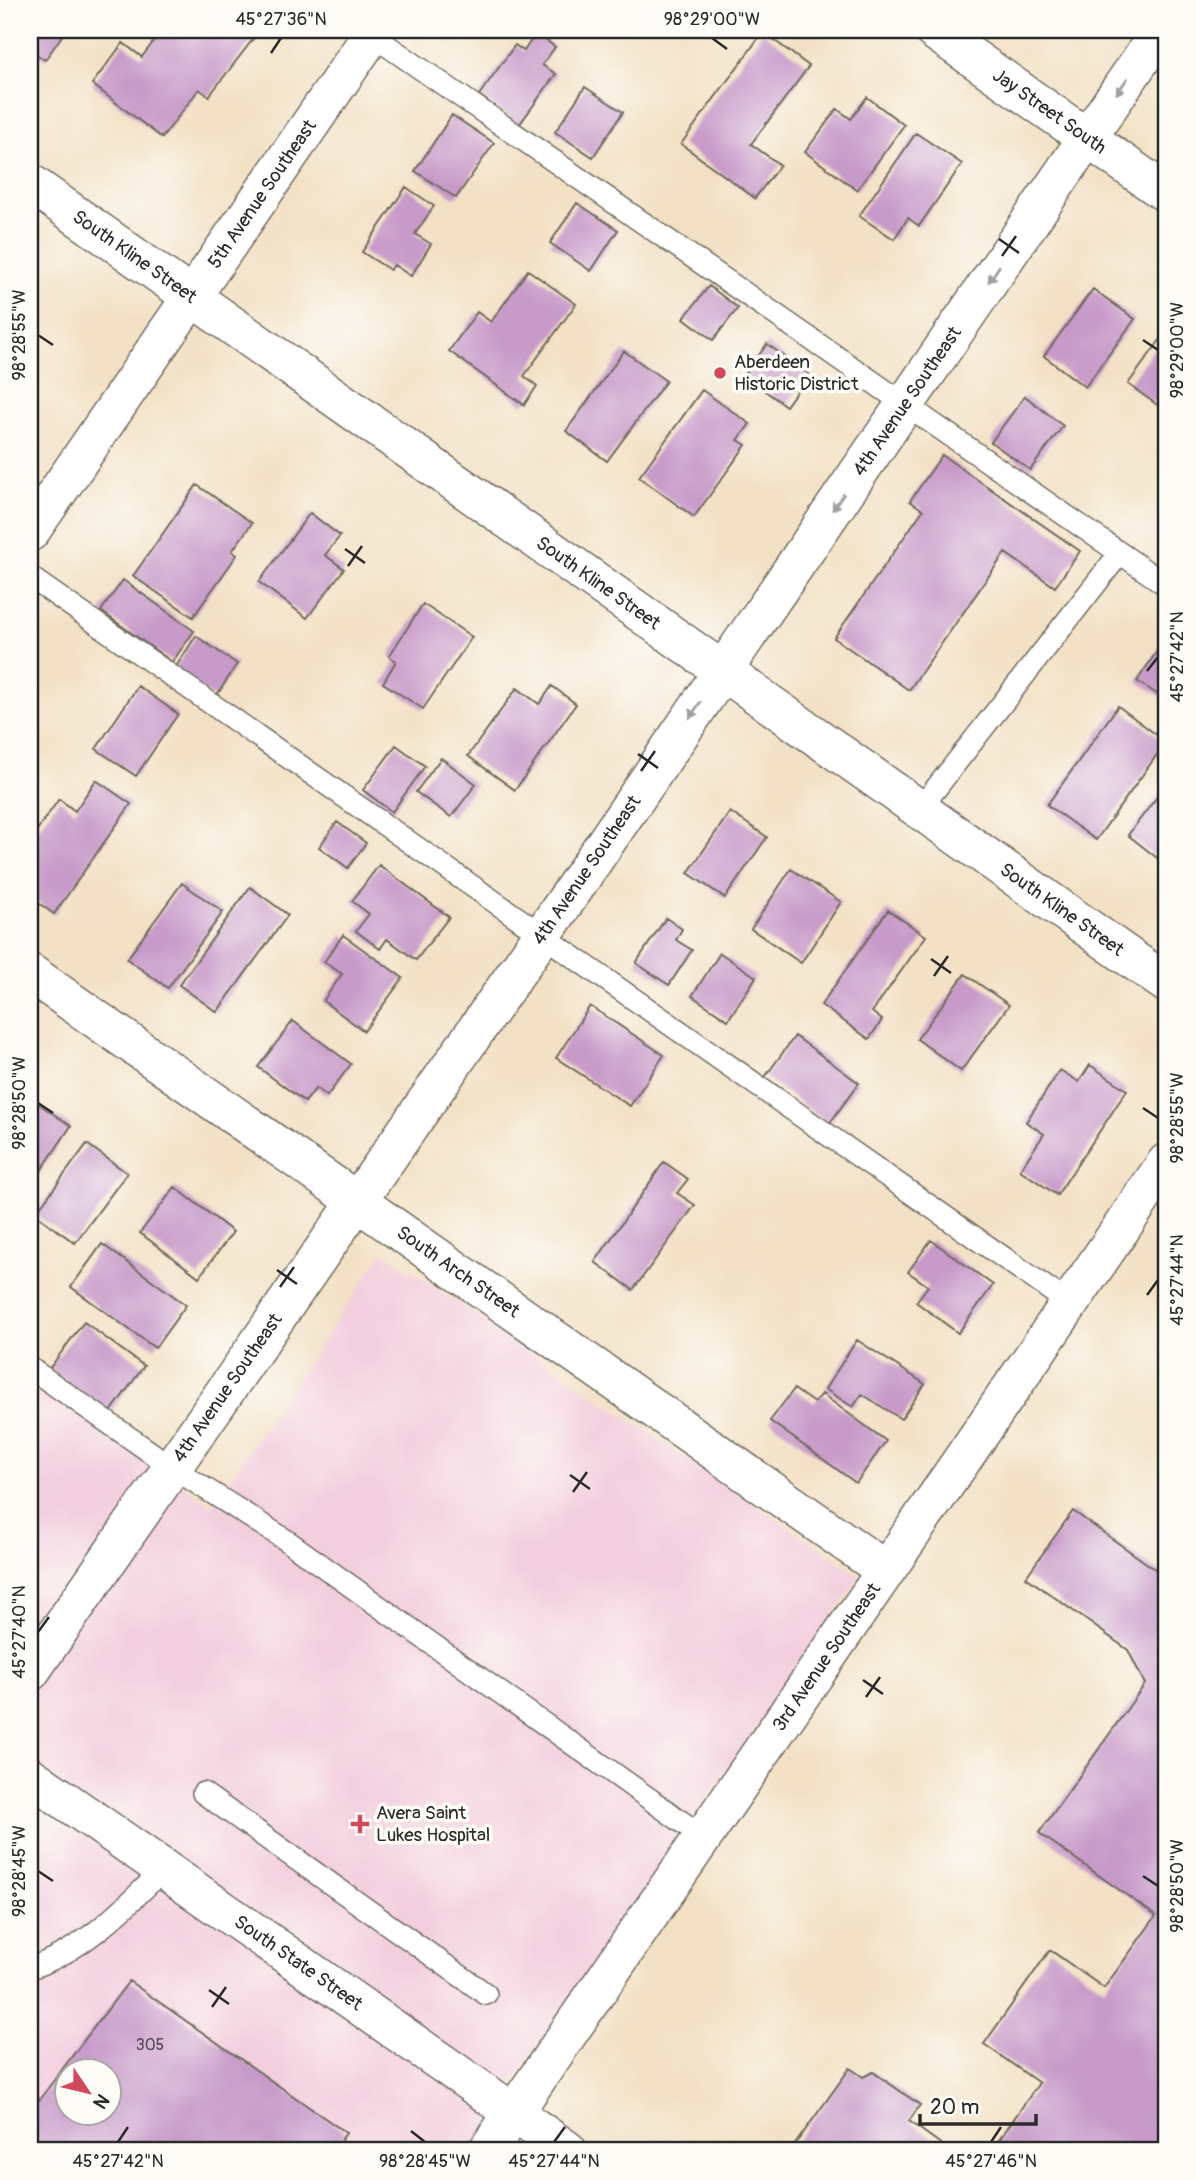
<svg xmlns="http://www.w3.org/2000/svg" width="1196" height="2180" font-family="Pangolin,sans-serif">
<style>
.built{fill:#f3cfde;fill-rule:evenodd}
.building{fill:#c79ac9;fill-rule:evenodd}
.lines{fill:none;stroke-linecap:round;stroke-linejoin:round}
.lane-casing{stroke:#716b61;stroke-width:24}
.street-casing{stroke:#716b61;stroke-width:41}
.secondary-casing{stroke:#716b61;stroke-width:41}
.lane{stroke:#fff;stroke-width:21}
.street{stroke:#fff;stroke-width:38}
.secondary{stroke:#fff;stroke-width:38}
.oneway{fill:#a0a0a0}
.ticks{fill:none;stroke:#2b2b2b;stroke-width:2.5}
.poi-dot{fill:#d1495b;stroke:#fdfcf7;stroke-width:2.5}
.labels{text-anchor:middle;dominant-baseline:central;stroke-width:7;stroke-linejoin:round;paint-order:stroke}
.number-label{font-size:16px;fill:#524752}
.street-label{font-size:19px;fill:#2b2b2b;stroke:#fdfcf7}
.poi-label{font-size:19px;fill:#2b2b2b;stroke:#fdfcf7;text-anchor:start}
.neatline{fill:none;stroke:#2b2b2b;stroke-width:2.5}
.ticks-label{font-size:18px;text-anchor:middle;fill:#2b2b2b}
</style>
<rect width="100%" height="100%" fill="#fdfcf7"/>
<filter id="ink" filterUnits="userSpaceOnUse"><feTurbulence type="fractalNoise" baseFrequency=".0143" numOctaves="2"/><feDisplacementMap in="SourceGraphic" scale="14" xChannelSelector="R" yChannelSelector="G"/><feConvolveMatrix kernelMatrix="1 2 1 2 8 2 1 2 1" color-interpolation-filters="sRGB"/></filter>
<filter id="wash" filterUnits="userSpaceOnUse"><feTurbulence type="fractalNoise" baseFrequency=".00686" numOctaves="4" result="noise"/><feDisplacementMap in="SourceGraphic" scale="28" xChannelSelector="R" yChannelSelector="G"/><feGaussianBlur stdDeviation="1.57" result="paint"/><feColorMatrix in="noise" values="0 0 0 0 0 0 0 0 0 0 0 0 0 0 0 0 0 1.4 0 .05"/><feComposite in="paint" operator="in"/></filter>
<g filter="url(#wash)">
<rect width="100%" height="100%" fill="#f3e1c5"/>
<path class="built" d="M383 1252 860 1576 504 2096 574 2150H30V1373L211 1506ZM66 2072H108V2114H66Z"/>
<g id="blocks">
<path class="building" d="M30 30H66L45 60 30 50Z
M162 30H260L209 96 199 89 162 138 92 84 123 43 142 57Z
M763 32 809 66 751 144 780 165 755 198 681 144Z
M536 33 555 47 542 65 556 74 519 125 479 95 515 45 524 51Z
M585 87 623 112 593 157 555 132Z
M867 97 904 125 857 190 805 152 837 109 851 119Z
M452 115 494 143 456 198 415 171Z
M916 133 962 164 919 226 908 218 894 239 859 216Z
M406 187 434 206 415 234 431 244 411 276 394 265 390 270 362 252Z
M577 203 618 230 591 271 550 243Z
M528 270 576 304 524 376 537 386 524 405 449 351 477 312 491 322Z
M709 286 738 308 713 340 684 318Z
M1093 289 1135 319 1085 387 1044 356Z
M1166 332V411L1128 384Z
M767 344 809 374 786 406 744 376Z
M624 351 666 381 607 461 566 431Z
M702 390 750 424 738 440 746 445 694 517 639 477Z
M1025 396 1063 426 1030 470 991 442Z
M942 455 1080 551 1055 587 1005 553 909 690 834 638 923 510 910 501Z
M197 485 252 523 232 551 237 555 193 617 133 576Z
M310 513 340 536 325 555 344 569 307 618 259 582Z
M123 580 194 631 172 662 101 611Z
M423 604 472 637 423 709 383 683 396 661 389 656Z
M196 636 237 664 215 698 174 670Z
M1166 638V700L1137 681Z
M138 686 178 714 136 776 96 749Z
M552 686 576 704 515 790 468 756 517 688 539 704Z
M1118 706 1166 742 1096 840 1047 805Z
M396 745 425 766 392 812 363 790Z
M441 758 476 784 451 817 416 792Z
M96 780 131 804 54 914 30 897V840L59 799 75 811Z
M1166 785V865L1128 835Z
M730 812 767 837 725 898 688 873Z
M337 822 366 843 348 868 319 847Z
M379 865 449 917 416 960 387 939 380 949 356 931 369 914 352 901Z
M791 869 841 902 801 963 751 929Z
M182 883 223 912 168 988 127 959Z
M250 887 288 915 217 1012 179 985Z
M888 910 926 936 872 1012 882 1020 869 1039 821 1005Z
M666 918 682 929 676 940 692 950 669 985 636 963Z
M343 935 403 978 364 1031 323 1001 342 974 324 962Z
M720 953 756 977 728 1020 692 996Z
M965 974 1009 1005 961 1071 917 1039Z
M590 1006 664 1055 630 1106 556 1058Z
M293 1021 351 1064 327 1096 316 1088 305 1102 258 1067Z
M795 1036 859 1083 829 1124 765 1077Z
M1090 1065 1127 1090 1057 1195 1020 1170 1044 1134 1026 1122 1060 1070 1079 1082Z
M30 1098 71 1126 30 1187Z
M87 1144 127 1173 75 1243 35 1214Z
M664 1162 688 1179 677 1193 695 1205 633 1290 595 1262Z
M175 1187 233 1232 199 1277 140 1233Z
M931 1240 993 1285 958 1333 916 1302 928 1286 908 1272Z
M102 1244 186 1305 155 1348 71 1287Z
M84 1322 144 1366 110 1413 49 1369Z
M857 1340 925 1384 901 1419 862 1394 853 1407 825 1389Z
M794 1389 814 1403 822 1394 886 1441 856 1483 770 1421Z
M1073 1511 1166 1577V2133L1154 2150H992L1039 2083 984 2044 1050 1950 1104 1988 1156 1916 1039 1833 1145 1684 1128 1650 1026 1577Z
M129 1981 346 2133 334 2150H30V2094L39 2100ZM66 2072H108V2114H66Z
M850 2068 863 2077 873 2072 920 2105 909 2121 949 2150H791Z"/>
</g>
</g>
<g filter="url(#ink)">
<use href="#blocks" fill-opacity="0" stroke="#716b61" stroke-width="2"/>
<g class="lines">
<g class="lane-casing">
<path id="lane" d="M372 35 1166 585
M30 577 1070 1304
M919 810 1120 553
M30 1368 173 1468 286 1540 703 1837
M203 1793 486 1994
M30 1968C84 1951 124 1908 164 1869"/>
</g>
<g class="street-casing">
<g id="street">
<path id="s1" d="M933 30 1166 193"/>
<path id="s2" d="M30 532 375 30"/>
<path id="s3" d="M30 973 885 1570"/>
<path id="s4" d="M30 1672 543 934 1161 30"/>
</g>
</g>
<g class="secondary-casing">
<g id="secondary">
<path id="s5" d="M30 183 1166 983"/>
<path id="s6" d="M30 1776 567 2150"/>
<path id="s7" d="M488 2150 1166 1163"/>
</g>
</g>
<use href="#lane" class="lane"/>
<use href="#street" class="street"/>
<use href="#secondary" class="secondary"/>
</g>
<defs><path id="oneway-solid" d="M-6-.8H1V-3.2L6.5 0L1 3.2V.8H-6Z" transform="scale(1.75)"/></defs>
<g class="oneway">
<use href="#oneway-solid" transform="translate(1122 86) rotate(125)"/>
<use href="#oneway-solid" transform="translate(994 274) rotate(124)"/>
<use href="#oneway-solid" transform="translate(838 502) rotate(125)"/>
<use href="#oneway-solid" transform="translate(695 710) rotate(124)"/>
</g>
</g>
<path class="ticks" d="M712 38 727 49M271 53 281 38M999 239 1019 253M1002 256 1016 236M38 335 53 345M1143 340 1158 350M345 549 365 563M348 566 362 546M1147 671 1158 657M638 754 658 768M641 771 655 751M931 959 951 973M934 976 948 956M38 1103 53 1113M1143 1108 1158 1118M277 1270 297 1284M280 1287 294 1267M1147 1295 1158 1280M570 1475 590 1489M573 1492 587 1472M38 1632 49 1617M863 1680 883 1694M866 1697 880 1677M38 1871 53 1881M1143 1876 1158 1886M209 1990 229 2004M212 2007 226 1987M411 2131 425 2142M118 2142 128 2127M554 2142 565 2127M991 2142 1001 2127"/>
<g class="poi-dot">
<circle cx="720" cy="373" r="7"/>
<path d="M356.5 1813.5h7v7h7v7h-7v7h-7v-7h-7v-7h7z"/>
</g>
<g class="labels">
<g class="number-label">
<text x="150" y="2045">305</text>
</g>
<g class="street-label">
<text stroke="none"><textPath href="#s1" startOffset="142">Jay Street South</textPath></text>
<text stroke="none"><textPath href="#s2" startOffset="410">5th Avenue Southeast</textPath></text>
<text stroke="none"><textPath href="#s5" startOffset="128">South Kline Street</textPath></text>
<text stroke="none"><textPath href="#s4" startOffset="1544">4th Avenue Southeast</textPath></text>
<text stroke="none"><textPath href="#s5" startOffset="695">South Kline Street</textPath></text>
<text stroke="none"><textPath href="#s4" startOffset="976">4th Avenue Southeast</textPath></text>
<text stroke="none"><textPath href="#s5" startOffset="1262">South Kline Street</textPath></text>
<text stroke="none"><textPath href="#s3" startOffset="522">South Arch Street</textPath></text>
<text stroke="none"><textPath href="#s4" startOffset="346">4th Avenue Southeast</textPath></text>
<text stroke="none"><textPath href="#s7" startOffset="598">3rd Avenue Southeast</textPath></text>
<text stroke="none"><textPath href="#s6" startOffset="327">South State Street</textPath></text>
</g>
<g class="poi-label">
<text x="734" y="362">Aberdeen<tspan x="734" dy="22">Historic District</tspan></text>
<text x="376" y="1813">Avera Saint<tspan x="376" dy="22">Lukes Hospital</tspan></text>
</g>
</g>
<rect width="1196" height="2180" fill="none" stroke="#fdfcf7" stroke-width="77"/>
<g transform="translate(88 2092) rotate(125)"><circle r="33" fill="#fdfcf7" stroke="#a9a8a5" stroke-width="2"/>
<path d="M0-5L12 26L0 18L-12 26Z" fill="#d1495b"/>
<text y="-10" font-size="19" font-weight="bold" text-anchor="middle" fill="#2b2b2b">N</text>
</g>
<path d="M920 2114v10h116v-10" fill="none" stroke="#2b2b2b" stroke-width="3.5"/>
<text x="930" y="2114" font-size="21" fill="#2b2b2b" stroke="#fdfcf7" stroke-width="5" paint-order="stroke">20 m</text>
<rect x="38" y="38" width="1120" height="2104" class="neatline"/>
<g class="ticks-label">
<text x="281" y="25">45°27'36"N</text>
<text x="712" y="25">98°29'00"W</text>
<text transform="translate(19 335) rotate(-90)" y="6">98°28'55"W</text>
<text transform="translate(1177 350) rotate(-90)" y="6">98°29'00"W</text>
<text transform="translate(1177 657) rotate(-90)" y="6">45°27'42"N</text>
<text transform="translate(19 1103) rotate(-90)" y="6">98°28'50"W</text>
<text transform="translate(1177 1118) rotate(-90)" y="6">98°28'55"W</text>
<text transform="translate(1177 1280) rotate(-90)" y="6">45°27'44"N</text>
<text transform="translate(19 1632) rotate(-90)" y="6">45°27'40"N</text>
<text transform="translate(19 1871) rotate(-90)" y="6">98°28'45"W</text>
<text transform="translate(1177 1886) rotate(-90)" y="6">98°28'50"W</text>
<text x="118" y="2167">45°27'42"N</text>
<text x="425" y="2167">98°28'45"W</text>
<text x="554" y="2167">45°27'44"N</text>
<text x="991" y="2167">45°27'46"N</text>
</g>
</svg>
